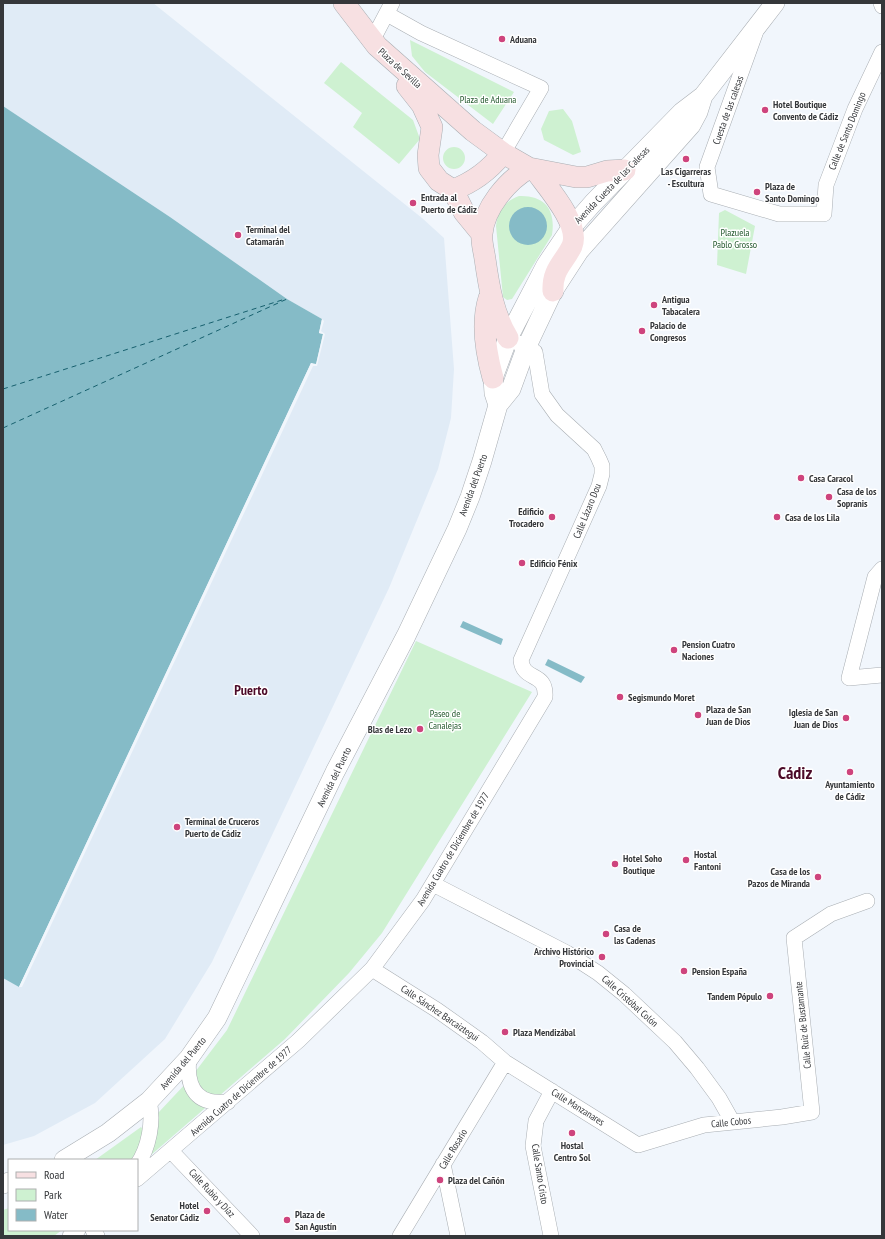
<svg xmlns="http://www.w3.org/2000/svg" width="885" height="1239" font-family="'PT Sans Narrow',sans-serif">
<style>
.built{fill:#e0ebf6}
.green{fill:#cef1d1}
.water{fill:#85bbc7}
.pier{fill:#f1f6fc}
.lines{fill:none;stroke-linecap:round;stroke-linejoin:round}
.ferry{stroke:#17606e;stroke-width:1;stroke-dasharray:5 4;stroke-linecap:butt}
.minor-casing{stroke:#a9aeb3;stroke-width:16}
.tertiary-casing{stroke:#a9aeb3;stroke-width:20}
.secondary-casing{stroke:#a9aeb3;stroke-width:22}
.minor{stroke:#fff;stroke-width:15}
.tertiary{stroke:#fff;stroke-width:19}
.secondary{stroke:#f7e0e2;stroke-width:21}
.poi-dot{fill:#ce447d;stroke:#fff;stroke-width:1.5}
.labels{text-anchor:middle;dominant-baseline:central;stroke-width:3;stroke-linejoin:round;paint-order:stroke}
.poi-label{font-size:10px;font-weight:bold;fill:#35373a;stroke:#fff;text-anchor:start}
.street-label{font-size:10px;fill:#35373a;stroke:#fff}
.park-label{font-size:10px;fill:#23582d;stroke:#fff}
.district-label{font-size:14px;font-weight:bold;fill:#4c0a28;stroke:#fff}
.town-label{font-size:18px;font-weight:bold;fill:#4c0a28;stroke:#fff}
</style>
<rect width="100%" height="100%" fill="#f1f6fc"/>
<path class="built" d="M3 3H153L422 218 444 238 454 369 451 418 438 469 389 588 212 962 165 1039 95 1103 34 1136 3 1145V978L20 987 319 333 322 319 287 299 170 217 3 106Z"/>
<path class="green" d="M410 40 514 92 493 124 425 72 412 56Z
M341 62 413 120 420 139 399 164 353 127 362 113 324 83Z
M563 109 572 121 581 152 573 155 544 140 541 129 549 111Z
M443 158a11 11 0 1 1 22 0a11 11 0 1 1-22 0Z
M519 196C545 195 556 210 552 235L512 299 507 300 503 297 496 226C498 210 504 202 519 196Z
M725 210 755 226 746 274 717 265 719 213Z
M416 641 532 692 382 933 349 973 285 1039 151 1155 158 1113 189 1080 227 1030Z
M141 1127 145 1132 133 1160H95Z
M9 1208V1230H62L54 1236H3V1210Z"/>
<path class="water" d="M3 106 170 217 287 299 322 319 319 333 323 334 316 365 311 363 19 987 3 978Z
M509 226a19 19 0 1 1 38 0a19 19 0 1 1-38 0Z
M463 621 503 639 501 645 460 627Z
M548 659 585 677 581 683 545 665Z"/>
<path class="pier" d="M322 319 324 321 321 331 325 334 317 366H313L22 987H19L311 363 316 364 323 334 319 333Z"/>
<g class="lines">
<path class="ferry" d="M3 389 282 300
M3 428 287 299"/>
<g class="minor-casing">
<path id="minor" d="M881 3 882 6
M387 14 421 33 541 88 503 153
M755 34 707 167 711 194 779 214H824L826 185 855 109 882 52
M372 41 392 3
M882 569 875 577 849 678 882 675
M433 884 567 953 598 973 624 994 675 1042 697 1068 719 1098 732 1121
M372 969 437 1010 482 1042 505 1062 638 1145 704 1125 782 1117 812 1112 794 938 831 914 867 901
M189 1058C187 1074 189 1096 209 1101 215 1103 222 1102 228 1102
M171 1151 252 1236
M443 1164 458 1236
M137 1165C149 1148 154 1121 149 1101
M137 1179 298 1041 372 969 423 900 545 697C547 671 523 682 521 660L599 486 602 474V466L599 459 594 449 557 415 542 394 535 352 518 343
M93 1230 97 1236
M70 1236 78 1230
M400 1236 505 1062
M551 1236 533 1146 536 1121 552 1091"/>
</g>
<g class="tertiary-casing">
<path id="tertiary" d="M498 405 511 389 526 348 553 291 579 251 691 125 698 112 703 96
M64 1160 108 1133 149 1101 189 1058 217 1018 335 772 406 636 457 529 470 497 482 461 498 405 494 393 493 378 508 338 546 265 571 228 593 203 682 112 703 96 775 3
M3 1184 9 1182"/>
</g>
<g class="secondary-casing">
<path id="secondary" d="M344 3 377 46 473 131 503 153 529 168 576 177H587L607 171 625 170
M407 86 422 105 432 127 428 155 429 168 439 181 453 190 464 212 482 234
M535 170C547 187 581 224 572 246 564 263 552 269 553 291
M453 190C474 182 489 171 503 153
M489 298C481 323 486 353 493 378
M508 338C493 313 489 287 485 259 484 251 481 242 482 234 484 208 507 181 529 168"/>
</g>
<use href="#minor" class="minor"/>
<use href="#tertiary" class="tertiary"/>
<use href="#secondary" class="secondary"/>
</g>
<g class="poi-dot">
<circle cx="502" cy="39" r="4"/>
<circle cx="765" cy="110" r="4"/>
<circle cx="686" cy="159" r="4"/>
<circle cx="757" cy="192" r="4"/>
<circle cx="413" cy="203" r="4"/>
<circle cx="238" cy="235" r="4"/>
<circle cx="654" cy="305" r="4"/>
<circle cx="642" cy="331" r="4"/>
<circle cx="801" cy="478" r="4"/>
<circle cx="829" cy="497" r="4"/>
<circle cx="552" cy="517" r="4"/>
<circle cx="777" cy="517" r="4"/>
<circle cx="522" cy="563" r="4"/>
<circle cx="674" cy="650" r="4"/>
<circle cx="620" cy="697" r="4"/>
<circle cx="698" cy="715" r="4"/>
<circle cx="846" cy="718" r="4"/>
<circle cx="420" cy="729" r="4"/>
<circle cx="850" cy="772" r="4"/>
<circle cx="177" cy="827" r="4"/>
<circle cx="686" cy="860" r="4"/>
<circle cx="615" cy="864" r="4"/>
<circle cx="818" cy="877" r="4"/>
<circle cx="606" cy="934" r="4"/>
<circle cx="602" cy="957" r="4"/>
<circle cx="684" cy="971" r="4"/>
<circle cx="770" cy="996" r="4"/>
<circle cx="505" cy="1032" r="4"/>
<circle cx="572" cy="1133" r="4"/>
<circle cx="440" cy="1180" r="4"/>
<circle cx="207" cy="1211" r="4"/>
<circle cx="287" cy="1220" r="4"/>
</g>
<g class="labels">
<g class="poi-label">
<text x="510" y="39">Aduana</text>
<text x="773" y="104">Hotel Boutique<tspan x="773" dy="12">Convento de Cádiz</tspan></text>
<text x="686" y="171" text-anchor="middle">Las Cigarreras<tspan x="686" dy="12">- Escultura</tspan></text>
<text x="765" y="186">Plaza de<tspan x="765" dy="12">Santo Domingo</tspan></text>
<text x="421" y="197">Entrada al<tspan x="421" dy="12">Puerto de Cádiz</tspan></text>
<text x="246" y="229">Terminal del<tspan x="246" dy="12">Catamarán</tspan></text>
<text x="662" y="299">Antigua<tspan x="662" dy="12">Tabacalera</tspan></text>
<text x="650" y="325">Palacio de<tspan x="650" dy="12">Congresos</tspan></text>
<text x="809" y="478">Casa Caracol</text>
<text x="837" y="491">Casa de los<tspan x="837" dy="12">Sopranis</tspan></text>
<text x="544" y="511" text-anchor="end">Edificio<tspan x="544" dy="12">Trocadero</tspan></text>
<text x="785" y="517">Casa de los Lila</text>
<text x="530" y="563">Edificio Fénix</text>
<text x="682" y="644">Pension Cuatro<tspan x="682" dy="12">Naciones</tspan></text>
<text x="628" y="697">Segismundo Moret</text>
<text x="706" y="709">Plaza de San<tspan x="706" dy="12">Juan de Dios</tspan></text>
<text x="838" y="712" text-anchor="end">Iglesia de San<tspan x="838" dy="12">Juan de Dios</tspan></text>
<text x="412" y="729" text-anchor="end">Blas de Lezo</text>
<text x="850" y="784" text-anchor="middle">Ayuntamiento<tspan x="850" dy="12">de Cádiz</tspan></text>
<text x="185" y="821">Terminal de Cruceros<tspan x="185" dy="12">Puerto de Cádiz</tspan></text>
<text x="694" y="854">Hostal<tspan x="694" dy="12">Fantoni</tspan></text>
<text x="623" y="858">Hotel Soho<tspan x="623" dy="12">Boutique</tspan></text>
<text x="810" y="871" text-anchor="end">Casa de los<tspan x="810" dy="12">Pazos de Miranda</tspan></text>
<text x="614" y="928">Casa de<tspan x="614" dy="12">las Cadenas</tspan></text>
<text x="594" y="951" text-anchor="end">Archivo Histórico<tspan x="594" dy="12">Provincial</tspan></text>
<text x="692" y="971">Pension España</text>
<text x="762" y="996" text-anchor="end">Tandem Pópulo</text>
<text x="513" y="1032">Plaza Mendizábal</text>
<text x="572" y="1145" text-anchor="middle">Hostal<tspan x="572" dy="12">Centro Sol</tspan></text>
<text x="448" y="1180">Plaza del Cañón</text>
<text x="199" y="1205" text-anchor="end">Hotel<tspan x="199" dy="12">Senator Cádiz</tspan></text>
<text x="295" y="1214">Plaza de<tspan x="295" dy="12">San Agustín</tspan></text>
</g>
<g class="street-label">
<text transform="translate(400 68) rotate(42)">Plaza de Sevilla</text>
<text transform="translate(728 110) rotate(-70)">Cuesta de las calesas</text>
<text transform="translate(847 131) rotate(-68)">Calle de Santo Domingo</text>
<text transform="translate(612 185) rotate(-46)">Avenida Cuesta de las Calesas</text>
<text transform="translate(473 485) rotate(-70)">Avenida del Puerto</text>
<text transform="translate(587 511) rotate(-68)">Calle Lázaro Dou</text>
<text transform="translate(334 777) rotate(-64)">Avenida del Puerto</text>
<text transform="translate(453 849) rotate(-59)">Avenida Cuatro de Diciembre de 1977</text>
<text transform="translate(630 1001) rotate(42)">Calle Cristóbal Colón</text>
<text transform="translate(440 1013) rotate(34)">Calle Sánchez Barcaiztegui</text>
<text transform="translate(803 1025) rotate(-96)">Calle Ruiz de Bustamante</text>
<text transform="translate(183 1063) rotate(-50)">Avenida del Puerto</text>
<text transform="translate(241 1091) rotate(-41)">Avenida Cuatro de Diciembre de 1977</text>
<text transform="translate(578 1107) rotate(32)">Calle Manzanares</text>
<text transform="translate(731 1122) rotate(-6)">Calle Cobos</text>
<text transform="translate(453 1149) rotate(-59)">Calle Rosario</text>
<text transform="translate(540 1174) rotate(81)">Calle Santo Cristo</text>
<text transform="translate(212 1193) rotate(47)">Calle Rubio y Díaz</text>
</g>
<g class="park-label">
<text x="488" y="99">Plaza de Aduana</text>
<text x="735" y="232">Plazuela<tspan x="735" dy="12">Pablo Grosso</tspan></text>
<text x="445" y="713">Paseo de<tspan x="445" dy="12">Canalejas</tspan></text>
</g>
<g class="district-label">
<text x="251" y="690">Puerto</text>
</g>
<g class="town-label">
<text x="795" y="772">Cádiz</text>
</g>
</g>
<rect width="885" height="1239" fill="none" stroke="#35373a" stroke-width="8"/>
<rect x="8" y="1159" width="130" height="72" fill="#ffffff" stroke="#aeafb0"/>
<rect x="16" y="1172" width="20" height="6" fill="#f7e0e2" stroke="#aeafb0"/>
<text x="44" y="1179" font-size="12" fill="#35373a">Road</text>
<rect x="16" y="1189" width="20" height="12" fill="#cef1d1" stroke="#aeafb0"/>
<text x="44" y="1199" font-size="12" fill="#35373a">Park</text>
<rect x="16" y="1209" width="20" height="12" fill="#85bbc7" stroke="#aeafb0"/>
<text x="44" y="1219" font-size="12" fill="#35373a">Water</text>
</svg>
